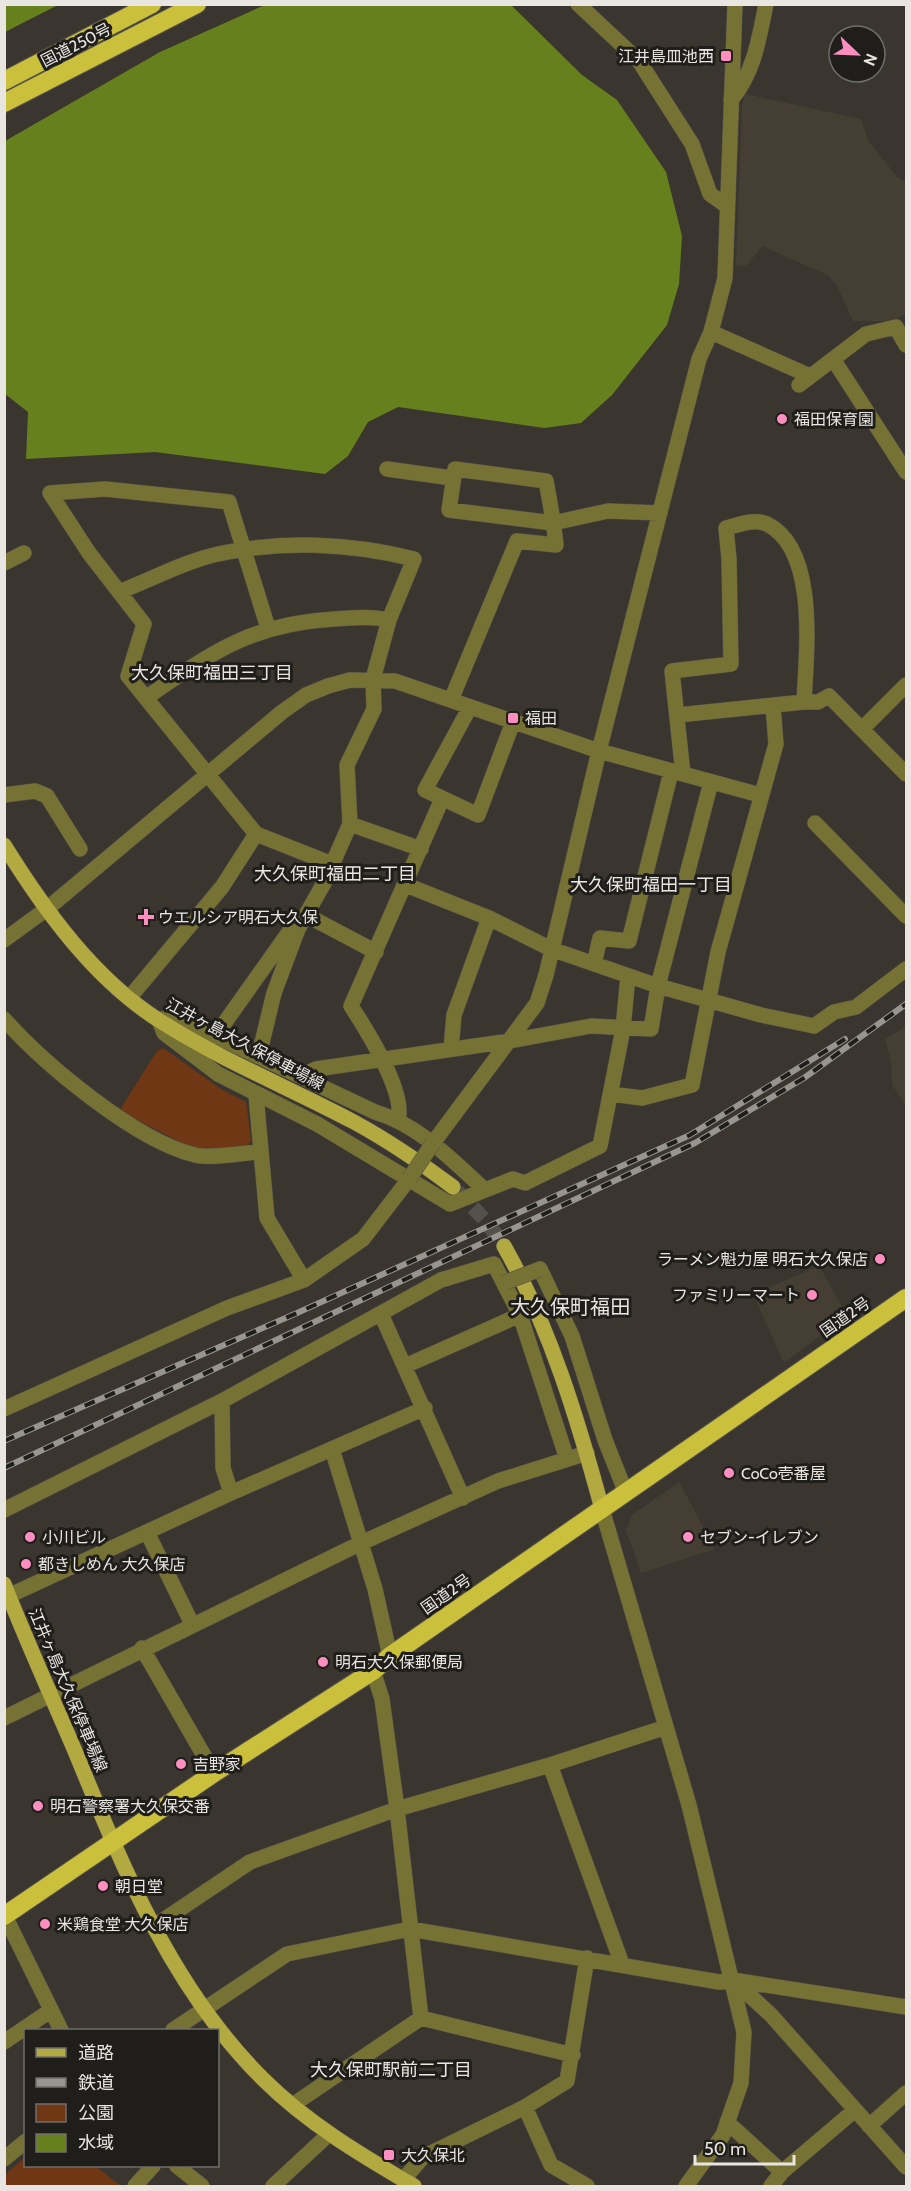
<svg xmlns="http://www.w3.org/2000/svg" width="911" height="2191" font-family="Cabin,'Noto Sans JP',sans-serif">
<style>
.built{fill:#453f33}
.green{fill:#703714}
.water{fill:#66801d}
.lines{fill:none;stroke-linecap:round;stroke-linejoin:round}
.major-tunnel{stroke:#54504a;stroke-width:15;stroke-dasharray:15 8;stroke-linecap:butt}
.minor-casing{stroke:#56524c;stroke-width:16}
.major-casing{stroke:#56524c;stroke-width:16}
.highway-casing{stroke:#56524c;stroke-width:20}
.minor{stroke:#767234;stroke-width:15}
.major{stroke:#b2aa40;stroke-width:15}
.highway{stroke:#cac03b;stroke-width:18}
.rail-casing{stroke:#98958f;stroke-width:6}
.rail{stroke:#1f1e1a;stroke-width:4;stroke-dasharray:11;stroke-linecap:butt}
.minor-bridge-casing{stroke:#56524c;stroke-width:16;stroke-linecap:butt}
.minor-bridge{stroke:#767234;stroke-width:15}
.poi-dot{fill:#fd8ec0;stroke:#1f1e1a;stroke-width:2}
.labels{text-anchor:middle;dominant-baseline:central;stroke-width:6;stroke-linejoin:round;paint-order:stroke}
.street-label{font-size:16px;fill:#e9e6e2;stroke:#1f1e1a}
.poi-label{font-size:16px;fill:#e9e6e2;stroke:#1f1e1a;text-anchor:start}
.neighbourhood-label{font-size:18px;fill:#e9e6e2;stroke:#1f1e1a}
.quarter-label{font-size:20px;fill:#e9e6e2;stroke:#1f1e1a}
</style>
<rect width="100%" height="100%" fill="#3a362f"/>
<path class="built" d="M745 94 861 119 868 140 897 177 906 182V314L893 321H853L838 288 828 275 762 246 747 265 736 266 742 105Z
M906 1026V1105L892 1085 891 1062 885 1039Z
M819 1266 847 1315 784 1363 753 1294Z
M679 1482 715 1549 641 1573 626 1530 632 1515Z"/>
<path class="green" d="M163 1048 221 1089 246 1102 251 1141 246 1147 199 1152 124 1113 121 1108 157 1051Z
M25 2157 26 2166H95L121 2186H5V2175Z"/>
<path class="water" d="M5 4H58V5L5 32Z
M267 4 511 5 582 75 617 100 666 172 682 236 679 284 667 325 612 395 581 423 544 428 398 407 368 422 348 456 325 474 155 452 26 459 28 412 5 394V141L160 52Z"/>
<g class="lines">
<path class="major-tunnel" d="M457 1191 485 1220 504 1246"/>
<g class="minor-casing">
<path id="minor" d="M578 4 639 61 692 144 710 194 727 206
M731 100C754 73 759 39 766 4
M711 332 810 376
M833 359 906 472
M799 385 866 334 896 327 906 345
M387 469 452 478
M4 563 24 553
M119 592C150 580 186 561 218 554 282 540 351 543 414 559L389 620 373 679 374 709 347 765 350 824 324 883 298 929 274 993 259 1055
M268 628 229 502 105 489 50 493 89 553 144 624 128 676 256 834 332 864
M147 697C213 652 251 624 334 619 353 618 370 616 389 620
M451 700 517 541 556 545C554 524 550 502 546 481L455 469 449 510 553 523 608 511 660 513
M804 702H818L829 696 906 774
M470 707 425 790 478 815 513 722
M678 715 804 702C806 655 819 550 767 524 755 518 738 525 726 528L729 559 731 664 672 671 683 774
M862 729 906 685
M4 795 35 791 47 796 80 849
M815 823 906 916
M350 824 421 849
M406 885 489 918 551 949 658 986 761 1015 814 1026 834 1012 856 1007 906 969
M308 916 376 952
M4 940 48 908 282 712 306 695 328 686 350 680 395 681 599 751 760 795
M594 964 600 938 629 941 671 772
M130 997 222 887 256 834
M4 1019C44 1064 136 1141 195 1155 210 1159 242 1153 259 1152
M216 1035 289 932 295 930
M451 1049 454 1015 489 918
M302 1076 316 1069 510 1041 591 1026 651 1029 658 986 711 782
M611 1094 642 1098 692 1085 718 952 776 744 773 706
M256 1095 267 1218 304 1280
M398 1119C406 1093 366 1029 351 1006L442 799
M433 1143 537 1003 546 975 599 751 699 359 711 332 725 278 735 4
M485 1190C451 1159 419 1125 375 1112L173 1016 159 1020 164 1033 218 1074 317 1124 450 1204 513 1179 525 1183 600 1146 623 1029 628 976
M540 1269 572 1336 605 1440 626 1493
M381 1314 463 1498
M405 1366 520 1315
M222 1401 223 1468 231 1493
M4 1409 227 1308 304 1280 363 1239 409 1179
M332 1449 375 1589 390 1656
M602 1509 689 1805 744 2032 741 2083 723 2135 686 2186
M4 1510 222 1401 441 1280 494 1264 520 1315 567 1459
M148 1534 192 1624
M4 1598 231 1493 425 1408
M142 1648 214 1773
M4 1718 359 1544 498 1481 587 1453
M550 1765 622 1964
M4 1914 61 2030
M153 1927 250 1862 397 1809 550 1765 666 1727
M733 1980 771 2015 906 2167
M421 2018 573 2055
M173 2030 287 1954 410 1929 719 1982 733 1980 906 2007
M4 2042 50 2011
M294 2104 421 2018 397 1809 382 1699 373 1671
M525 2107 551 2165 587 2186
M727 2122 782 2172 771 2186
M869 2126 906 2093
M4 2159 26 2141
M177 2166 202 2186
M782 2172 855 2110
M403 2180 423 2157 525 2107 567 2081 587 1958
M135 2186 153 2166
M273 2186 329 2134"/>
</g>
<g class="major-casing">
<path id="major" d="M4 845C45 911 94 979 160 1021 221 1060 290 1088 354 1122 389 1141 421 1163 453 1187
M504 1246C550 1327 578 1420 602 1509
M4 1584C26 1640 51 1695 75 1751 123 1868 172 1989 263 2079 307 2123 361 2155 414 2186"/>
</g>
<g class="highway-casing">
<path id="highway" d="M4 81 152 4
M4 103 197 4
M4 1916 214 1773 373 1671 390 1656 906 1298"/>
</g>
<use href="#minor" class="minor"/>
<use href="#major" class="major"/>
<use href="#highway" class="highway"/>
<g class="rail-casing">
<path id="rail" d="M4 1441 297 1313 690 1135 845 1039
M4 1468 695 1143 804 1078 906 1004"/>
</g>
<use href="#rail" class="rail"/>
<g class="minor-bridge-casing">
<path id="minor-bridge" d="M409 1179 433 1143
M504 1283 540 1269"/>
</g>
<use href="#minor-bridge" class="minor-bridge"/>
</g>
<g class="poi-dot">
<rect x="720" y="50" width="12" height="12" rx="3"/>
<circle cx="782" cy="419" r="6"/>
<rect x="507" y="712" width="12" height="12" rx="3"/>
<path d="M143 908h6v6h6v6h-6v6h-6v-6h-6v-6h6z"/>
<circle cx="880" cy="1259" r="6"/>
<circle cx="812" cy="1295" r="6"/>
<circle cx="729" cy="1473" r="6"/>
<circle cx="30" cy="1537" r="6"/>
<circle cx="688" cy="1537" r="6"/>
<circle cx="26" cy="1564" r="6"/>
<circle cx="323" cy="1662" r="6"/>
<circle cx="181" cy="1764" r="6"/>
<circle cx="38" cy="1806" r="6"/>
<circle cx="103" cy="1886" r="6"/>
<circle cx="45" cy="1924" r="6"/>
<rect x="383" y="2149" width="12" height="12" rx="3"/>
</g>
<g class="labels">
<g class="street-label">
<text transform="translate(76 45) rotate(-27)">国道250号</text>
<text transform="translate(245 1044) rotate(28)">江井ヶ島大久保停車場線</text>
<text transform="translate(845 1317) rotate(-35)">国道2号</text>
<text transform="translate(446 1594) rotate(-35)">国道2号</text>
<text transform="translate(68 1690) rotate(67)">江井ヶ島大久保停車場線</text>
</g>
<g class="poi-label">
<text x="714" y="56" text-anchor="end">江井島皿池西</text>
<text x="794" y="419">福田保育園</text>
<text x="525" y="718">福田</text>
<text x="158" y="917">ウエルシア明石大久保</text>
<text x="868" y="1259" text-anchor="end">ラーメン魁力屋 明石大久保店</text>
<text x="800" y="1295" text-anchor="end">ファミリーマート</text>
<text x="741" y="1473">CoCo壱番屋</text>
<text x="42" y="1537">小川ビル</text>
<text x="700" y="1537">セブン-イレブン</text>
<text x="38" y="1564">都きしめん 大久保店</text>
<text x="335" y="1662">明石大久保郵便局</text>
<text x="193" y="1764">吉野家</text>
<text x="50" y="1806">明石警察署大久保交番</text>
<text x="115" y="1886">朝日堂</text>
<text x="57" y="1924">米鶏食堂 大久保店</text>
<text x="401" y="2155">大久保北</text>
</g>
<g class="neighbourhood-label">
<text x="212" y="673">大久保町福田三丁目</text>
<text x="335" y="874">大久保町福田二丁目</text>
<text x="651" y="885">大久保町福田一丁目</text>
<text x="391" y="2070">大久保町駅前二丁目</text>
</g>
<g class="quarter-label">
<text x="570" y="1307">大久保町福田</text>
</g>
</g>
<rect width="911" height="2191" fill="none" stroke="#e9e6e2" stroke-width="12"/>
<rect x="24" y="2029" width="195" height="138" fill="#1f1e1a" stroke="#706e6a" stroke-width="1.5"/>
<rect x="36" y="2048" width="30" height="9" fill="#b2aa40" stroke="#706e6a" stroke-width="1.5"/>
<text x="78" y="2059" font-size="18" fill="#e9e6e2">道路</text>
<rect x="36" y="2078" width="30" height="9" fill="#98958f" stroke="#706e6a" stroke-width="1.5"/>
<text x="78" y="2089" font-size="18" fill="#e9e6e2">鉄道</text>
<rect x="36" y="2104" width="30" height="18" fill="#703714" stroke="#706e6a" stroke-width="1.5"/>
<text x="78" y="2119" font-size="18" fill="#e9e6e2">公園</text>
<rect x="36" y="2134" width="30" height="18" fill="#66801d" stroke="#706e6a" stroke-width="1.5"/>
<text x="78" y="2149" font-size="18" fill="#e9e6e2">水域</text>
<g transform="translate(857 54) rotate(113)"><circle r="28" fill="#1f1e1a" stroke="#706e6a" stroke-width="1.5"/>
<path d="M0-4.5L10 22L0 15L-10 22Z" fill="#fd8ec0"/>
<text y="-9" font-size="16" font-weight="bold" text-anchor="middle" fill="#e9e6e2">N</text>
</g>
<path d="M695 2155v9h99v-9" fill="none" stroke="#e9e6e2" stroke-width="3"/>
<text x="704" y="2155" font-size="18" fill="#e9e6e2" stroke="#1f1e1a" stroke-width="4.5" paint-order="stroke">50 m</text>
</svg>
